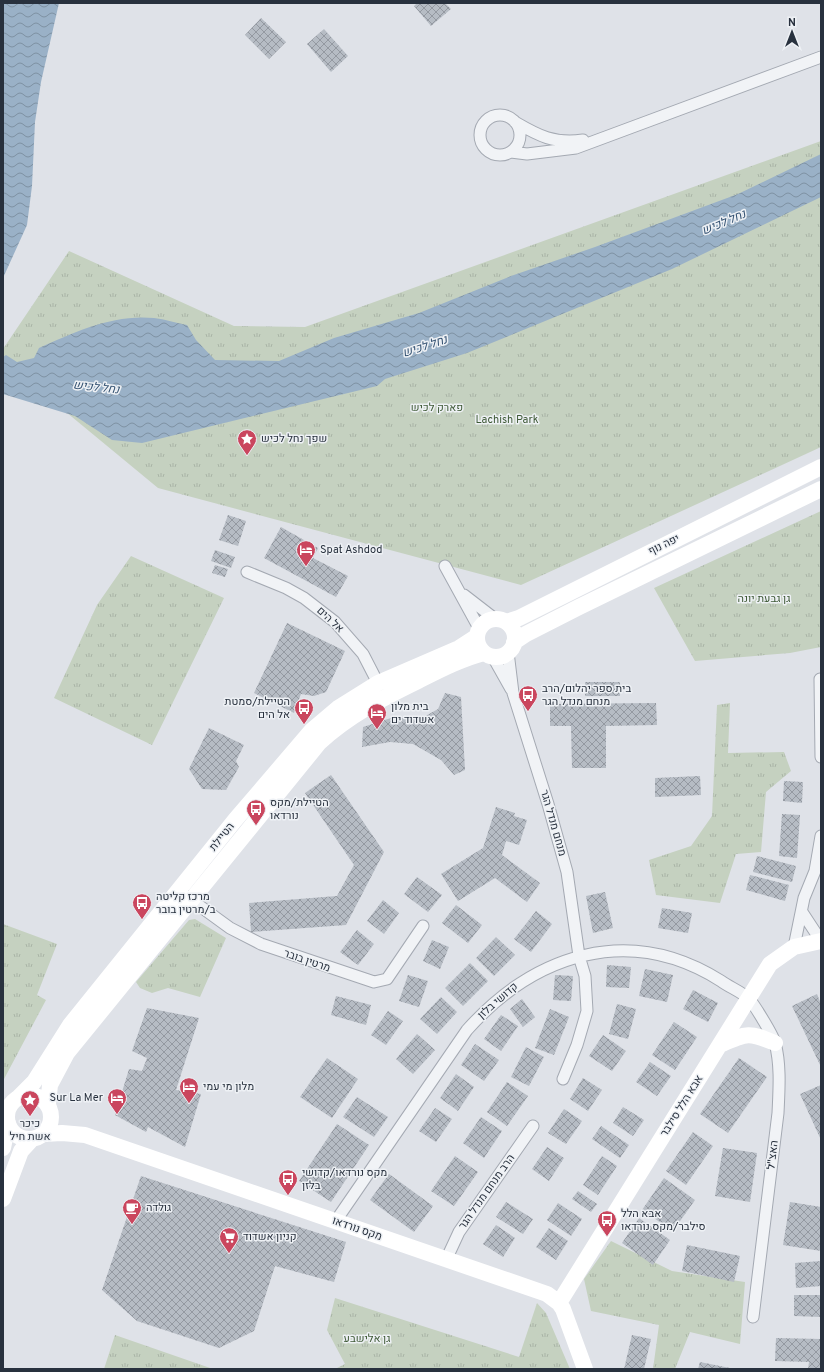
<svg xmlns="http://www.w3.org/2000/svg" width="824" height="1372" font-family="Overpass,Heebo,sans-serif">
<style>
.grass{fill:url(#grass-tufts)}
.water{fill:url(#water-waves)}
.building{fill:url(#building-cross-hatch)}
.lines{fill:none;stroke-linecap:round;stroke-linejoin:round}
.street-casing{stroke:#a4a9b2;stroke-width:13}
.street{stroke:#f1f3f6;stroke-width:11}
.secondary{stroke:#fff;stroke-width:16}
.labels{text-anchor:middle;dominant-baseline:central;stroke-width:3;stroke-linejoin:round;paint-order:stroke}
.park-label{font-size:11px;fill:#3e5936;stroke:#eef1f5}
.poi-label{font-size:11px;fill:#28313e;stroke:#eef1f5;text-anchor:start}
.street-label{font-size:11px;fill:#28313e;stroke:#eef1f5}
.water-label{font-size:12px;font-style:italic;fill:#335171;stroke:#eef1f5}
</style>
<defs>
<pattern id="grass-tufts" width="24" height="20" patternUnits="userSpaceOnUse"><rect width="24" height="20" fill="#c5d1c0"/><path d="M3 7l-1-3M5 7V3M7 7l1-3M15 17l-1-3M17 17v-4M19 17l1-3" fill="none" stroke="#a9b4a6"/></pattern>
<pattern id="water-waves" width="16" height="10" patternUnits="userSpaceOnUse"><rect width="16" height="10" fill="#9ab1c7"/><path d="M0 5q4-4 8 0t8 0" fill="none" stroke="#7e91a3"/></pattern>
<pattern id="building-cross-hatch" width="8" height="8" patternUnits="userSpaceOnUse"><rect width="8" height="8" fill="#b6bcc4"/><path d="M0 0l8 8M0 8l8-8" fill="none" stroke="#9499a1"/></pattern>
</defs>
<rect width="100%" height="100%" fill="#dfe2e8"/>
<path class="grass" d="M821 141V447L521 585 158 488 3 360V349L69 251 234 326 305 327Z
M821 511V647L790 653 695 661 654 588Z
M131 556 224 598 152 745 54 698 97 605Z
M730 703 728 753 784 752 791 771 766 792 761 852 736 854 720 903 656 895 649 860 691 846 712 816 717 705Z
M195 919 226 938 200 997 168 988 152 993 140 988 136 982 189 920Z
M3 924 57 944 37 995 46 1000 3 1081Z
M611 1241 672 1271 745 1282 740 1344 690 1332 675 1369H653L659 1325 591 1311 584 1279Z
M335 1298 519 1357 537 1303 546 1313 570 1369H335L345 1364 327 1330Z
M115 1335 213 1369H104Z"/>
<path class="water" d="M3 3H59L41 82 35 122 32 186 27 225 3 278Z
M821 154V197L672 269 467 353 385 379 377 386 142 443 112 440 75 416 3 394V357L6 355 17 362 34 358 39 348C75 332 113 314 154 318 165 319 176 323 187 325L196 340 215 360 279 361 334 338 419 313 511 276 595 247 738 194Z"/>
<path class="building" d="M417 3H445L451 9 431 26 414 6Z
M261 18 286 42 269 59 245 35Z
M324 29 348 56 331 72 307 44Z
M228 515 246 521 238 546 219 540Z
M281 527 318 548 313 558 348 576 336 597 264 558Z
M215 550 235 557 231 568 211 561Z
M215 565 228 569 225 577 212 573Z
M287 623 345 651 326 692 314 696 301 694 294 713 254 693Z
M585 682H620V696H585Z
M445 693 461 697 465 770 454 775 441 760 413 744 390 742 362 747 363 727 391 718H422L438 709Z
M656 703 657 725 606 726V768H572L571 726H550V704Z
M209 728 244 745 236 761 239 767 226 790 202 789 189 769Z
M331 775 384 852 346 925 251 932 249 903 337 896 354 865 305 793Z
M700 776 701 795 655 797V778Z
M784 781 803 782 802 803 783 801Z
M496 807 515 813 514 816 527 820 519 845 506 841 502 855 540 883 527 902 495 878 458 901 441 874 483 848Z
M782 814 800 815 797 858 779 856Z
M757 856 796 866 792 882 753 872Z
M750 875 789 885 785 901 746 890Z
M417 877 442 895 428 912 404 894Z
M605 892 613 928 593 933 586 896Z
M383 900 399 913 384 934 367 921Z
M456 905 482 925 468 943 442 923Z
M662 908 692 913 688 933 658 928Z
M536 911 552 924 531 952 514 939Z
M357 930 374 944 358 965 340 952Z
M496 937 515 955 494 976 476 958Z
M432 940 449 947 440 969 423 961Z
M470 963 488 981 463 1006 445 988Z
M607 965 631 967 629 988 606 987Z
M645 969 673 975 667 1002 639 996Z
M408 975 428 981 419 1007 399 1001Z
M555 975 573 976 571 1001 553 1000Z
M693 990 718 1003 708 1022 683 1009Z
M817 994 821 1004V1067L792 1006Z
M336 996 371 1005 366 1025 331 1015Z
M441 997 457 1012 437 1034 420 1019Z
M522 999 535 1017 523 1027 510 1009Z
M617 1004 636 1009 628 1039 609 1034Z
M147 1008 199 1018 176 1090 201 1094 185 1147 148 1127 146 1132 115 1115 129 1069 142 1071 147 1058 132 1051Z
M550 1009 569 1017 554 1055 535 1048Z
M388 1011 403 1021 386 1045 371 1035Z
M501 1015 518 1026 501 1051 484 1039Z
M674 1022 697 1037 675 1070 652 1055Z
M417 1034 435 1050 413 1074 396 1059Z
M603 1035 626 1051 612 1071 589 1056Z
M475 1044 499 1060 484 1081 461 1065Z
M526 1047 544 1057 529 1086 511 1077Z
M327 1058 358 1079 332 1118 300 1097Z
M739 1058 767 1077 728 1133 700 1114Z
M650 1062 671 1076 657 1096 636 1082Z
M456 1074 474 1087 458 1111 440 1098Z
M583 1078 602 1090 588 1111 570 1099Z
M507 1082 528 1096 507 1126 487 1112Z
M821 1085V1140L800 1094Z
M357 1097 388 1117 374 1137 343 1117Z
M623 1107 644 1120 633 1136 613 1123Z
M435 1108 452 1119 436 1142 419 1131Z
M564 1109 582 1121 566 1144 548 1133Z
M481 1117 502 1131 484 1158 463 1143Z
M337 1124 369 1145 331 1202 299 1181Z
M601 1126 629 1145 620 1158 592 1139Z
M693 1132 713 1146 686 1185 666 1171Z
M547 1147 564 1158 549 1181 532 1169Z
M723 1148 757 1153 750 1202 715 1196Z
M455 1156 478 1172 454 1206 431 1191Z
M602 1156 617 1166 598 1195 583 1185Z
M389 1174 433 1206 414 1232 370 1200Z
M141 1176 346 1242 334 1282 275 1266 254 1331 219 1348 137 1321 102 1290Z
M664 1178 695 1200 673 1231 642 1210Z
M578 1191 597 1204 591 1212 572 1199Z
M506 1202 533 1219 523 1234 496 1217Z
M790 1202 821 1207V1251L783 1245Z
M558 1203 582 1219 571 1236 547 1220Z
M639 1218 670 1240 653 1265 622 1243Z
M496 1225 515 1238 503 1257 483 1244Z
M549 1228 568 1241 556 1260 536 1247Z
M687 1245 740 1256 734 1282 682 1271Z
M821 1261V1286L796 1288 795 1263Z
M794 1295H821V1317L794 1316Z
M632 1335 651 1339 644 1369H624Z
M776 1338 821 1339V1369H808L809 1362 775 1361Z
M700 1362 730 1368V1369H698Z"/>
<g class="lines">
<g class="street-casing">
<path id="street" d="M480 135a20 20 0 1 1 40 0a20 20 0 1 1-40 0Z
M515 122C539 136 554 144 583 140
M511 152 527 154 576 148 821 57
M445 566 479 628
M247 572 286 588 304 598 335 622 363 654 381 689
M464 595 495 619
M508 652 513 693 548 804 567 872 579 956 585 976 587 1011 577 1045 563 1079
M493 657 511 689
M820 679 821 757
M186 896 230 928 261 944 374 982 387 979 423 926
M802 912 821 941
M794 947 804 898 815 871 821 836
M335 1222 467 1030C535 954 629 923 721 981 729 987 742 992 749 999 754 1004 774 1037 775 1043 781 1065 779 1091 778 1113L753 1317
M446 1260 459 1232 533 1126"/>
</g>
<use href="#street" class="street"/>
<path class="secondary" d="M477 638a19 19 0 1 1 38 0a19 19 0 1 1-38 0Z
M506 622 519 618 821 467
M514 642 526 634 579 607 821 489
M722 1044C747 1033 749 1032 775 1043
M7 1117a22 22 0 1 1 44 0a22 22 0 1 1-44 0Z
M19 1097 34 1082 70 1025 235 820 312 730 338 708 378 683 459 648 476 637
M48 1104 50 1085 67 1053 319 743C348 716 383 698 418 681 440 670 461 659 484 653
M44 1134 62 1133 85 1135 547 1294 559 1303 563 1309 585 1369
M3 1148 8 1123
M3 1199 21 1151 32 1139
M559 1303 770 964 794 947 821 941"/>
</g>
<defs>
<g id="sight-pin" transform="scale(1)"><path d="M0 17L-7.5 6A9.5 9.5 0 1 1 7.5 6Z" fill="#ca465e" stroke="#eef1f5"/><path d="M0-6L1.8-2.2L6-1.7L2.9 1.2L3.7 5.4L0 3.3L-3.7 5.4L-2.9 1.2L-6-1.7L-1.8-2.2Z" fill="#fff"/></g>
<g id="hotel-pin" transform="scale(1)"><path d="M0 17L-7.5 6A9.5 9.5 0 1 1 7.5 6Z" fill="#ca465e" stroke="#eef1f5"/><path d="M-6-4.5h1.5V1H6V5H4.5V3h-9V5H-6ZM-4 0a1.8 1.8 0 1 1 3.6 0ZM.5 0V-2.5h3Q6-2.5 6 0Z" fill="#fff"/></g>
<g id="bus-pin" transform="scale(1)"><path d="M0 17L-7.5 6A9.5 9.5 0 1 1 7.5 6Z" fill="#ca465e" stroke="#eef1f5"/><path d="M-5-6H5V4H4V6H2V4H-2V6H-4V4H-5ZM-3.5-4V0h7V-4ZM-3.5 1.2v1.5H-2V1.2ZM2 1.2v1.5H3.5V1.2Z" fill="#fff"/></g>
<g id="cafe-pin" transform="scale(1)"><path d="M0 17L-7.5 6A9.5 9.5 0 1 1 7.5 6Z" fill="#ca465e" stroke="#eef1f5"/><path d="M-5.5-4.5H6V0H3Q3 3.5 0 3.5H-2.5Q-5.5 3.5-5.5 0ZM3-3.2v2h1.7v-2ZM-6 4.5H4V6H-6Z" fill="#fff"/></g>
<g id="supermarket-pin" transform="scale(1)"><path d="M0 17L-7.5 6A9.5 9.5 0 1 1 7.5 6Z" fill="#ca465e" stroke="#eef1f5"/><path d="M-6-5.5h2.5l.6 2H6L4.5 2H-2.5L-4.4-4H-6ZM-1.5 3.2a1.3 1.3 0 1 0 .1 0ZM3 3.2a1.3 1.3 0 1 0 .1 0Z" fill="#fff"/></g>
</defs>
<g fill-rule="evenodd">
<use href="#sight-pin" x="247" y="439"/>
<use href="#hotel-pin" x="306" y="550"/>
<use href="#bus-pin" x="528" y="695"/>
<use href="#bus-pin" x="304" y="708"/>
<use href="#hotel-pin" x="377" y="713"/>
<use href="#bus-pin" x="256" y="809"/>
<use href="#bus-pin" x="142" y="903"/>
<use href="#hotel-pin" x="189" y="1087"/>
<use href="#hotel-pin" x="117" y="1098"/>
<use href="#sight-pin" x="30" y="1100"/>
<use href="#bus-pin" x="288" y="1179"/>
<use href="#cafe-pin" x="132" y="1208"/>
<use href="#bus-pin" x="607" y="1220"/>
<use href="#supermarket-pin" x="229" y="1237"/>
</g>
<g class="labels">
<g class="park-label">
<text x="437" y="408">פארק לכיש</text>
<text x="507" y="420">Lachish Park</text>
<text x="764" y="599">גן גבעת יונה</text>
<text x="367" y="1339">גן אלישבע</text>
</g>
<g class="poi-label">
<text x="261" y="439">שפך נחל לכיש</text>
<text x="320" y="550">Spat Ashdod</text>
<text x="542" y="689">בית ספר יהלום/הרב<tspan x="542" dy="13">מנחם מנדל הגר</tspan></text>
<text x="290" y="702" text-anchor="end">הטיילת/סמטת<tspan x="290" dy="13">אל הים</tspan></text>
<text x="391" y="707">בית מלון<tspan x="391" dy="13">אשדוד ים</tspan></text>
<text x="270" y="803">הטיילת/מקס<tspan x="270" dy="13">נורדאו</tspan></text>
<text x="156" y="897">מרכז קליטה<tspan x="156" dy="13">ב/מרטין בובר</tspan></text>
<text x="203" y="1087">מלון מי עמי</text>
<text x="103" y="1098" text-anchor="end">Sur La Mer</text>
<text x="30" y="1124" text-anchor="middle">כיכר<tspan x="30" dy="13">אשת חיל</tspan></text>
<text x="302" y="1173">מקס נורדאו/קדושי<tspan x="302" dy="13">בלזן</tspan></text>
<text x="146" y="1208">גולדה</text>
<text x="621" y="1214">אבא הלל<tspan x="621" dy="13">סילבר/מקס נורדאו</tspan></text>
<text x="243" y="1237">קניון אשדוד</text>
</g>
<g class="street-label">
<text transform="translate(664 545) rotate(-26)">יפה נוף</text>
<text transform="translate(330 620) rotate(43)">אל הים</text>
<text transform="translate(553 823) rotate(74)">מנחם מנדל הגר</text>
<text transform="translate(222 837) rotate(-51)">הטיילת</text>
<text transform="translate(307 961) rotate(19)">מרטין בובר</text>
<text transform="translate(498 1001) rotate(-41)">קדושי בלזן</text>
<text transform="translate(682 1106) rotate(-58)">אבא הלל סילבר</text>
<text transform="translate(773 1155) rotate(-83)">האצ"ל</text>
<text transform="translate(487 1192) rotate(-55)">הרב מנחם מנדל הגר</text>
<text transform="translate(357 1229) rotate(19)">מקס נורדאו</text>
</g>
<g class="water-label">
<text transform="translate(724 223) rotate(-23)">נחל לכיש</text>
<text transform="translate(425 347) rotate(-18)">נחל לכיש</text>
<text transform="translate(96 388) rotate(6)">נחל לכיש</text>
</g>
</g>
<rect width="824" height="1372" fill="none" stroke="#28313e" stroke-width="8"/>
<g transform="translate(792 32)" stroke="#eef1f5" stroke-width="3" paint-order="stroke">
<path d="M0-3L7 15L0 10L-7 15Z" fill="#28313e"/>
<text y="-6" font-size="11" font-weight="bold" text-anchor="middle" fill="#28313e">N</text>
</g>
</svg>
